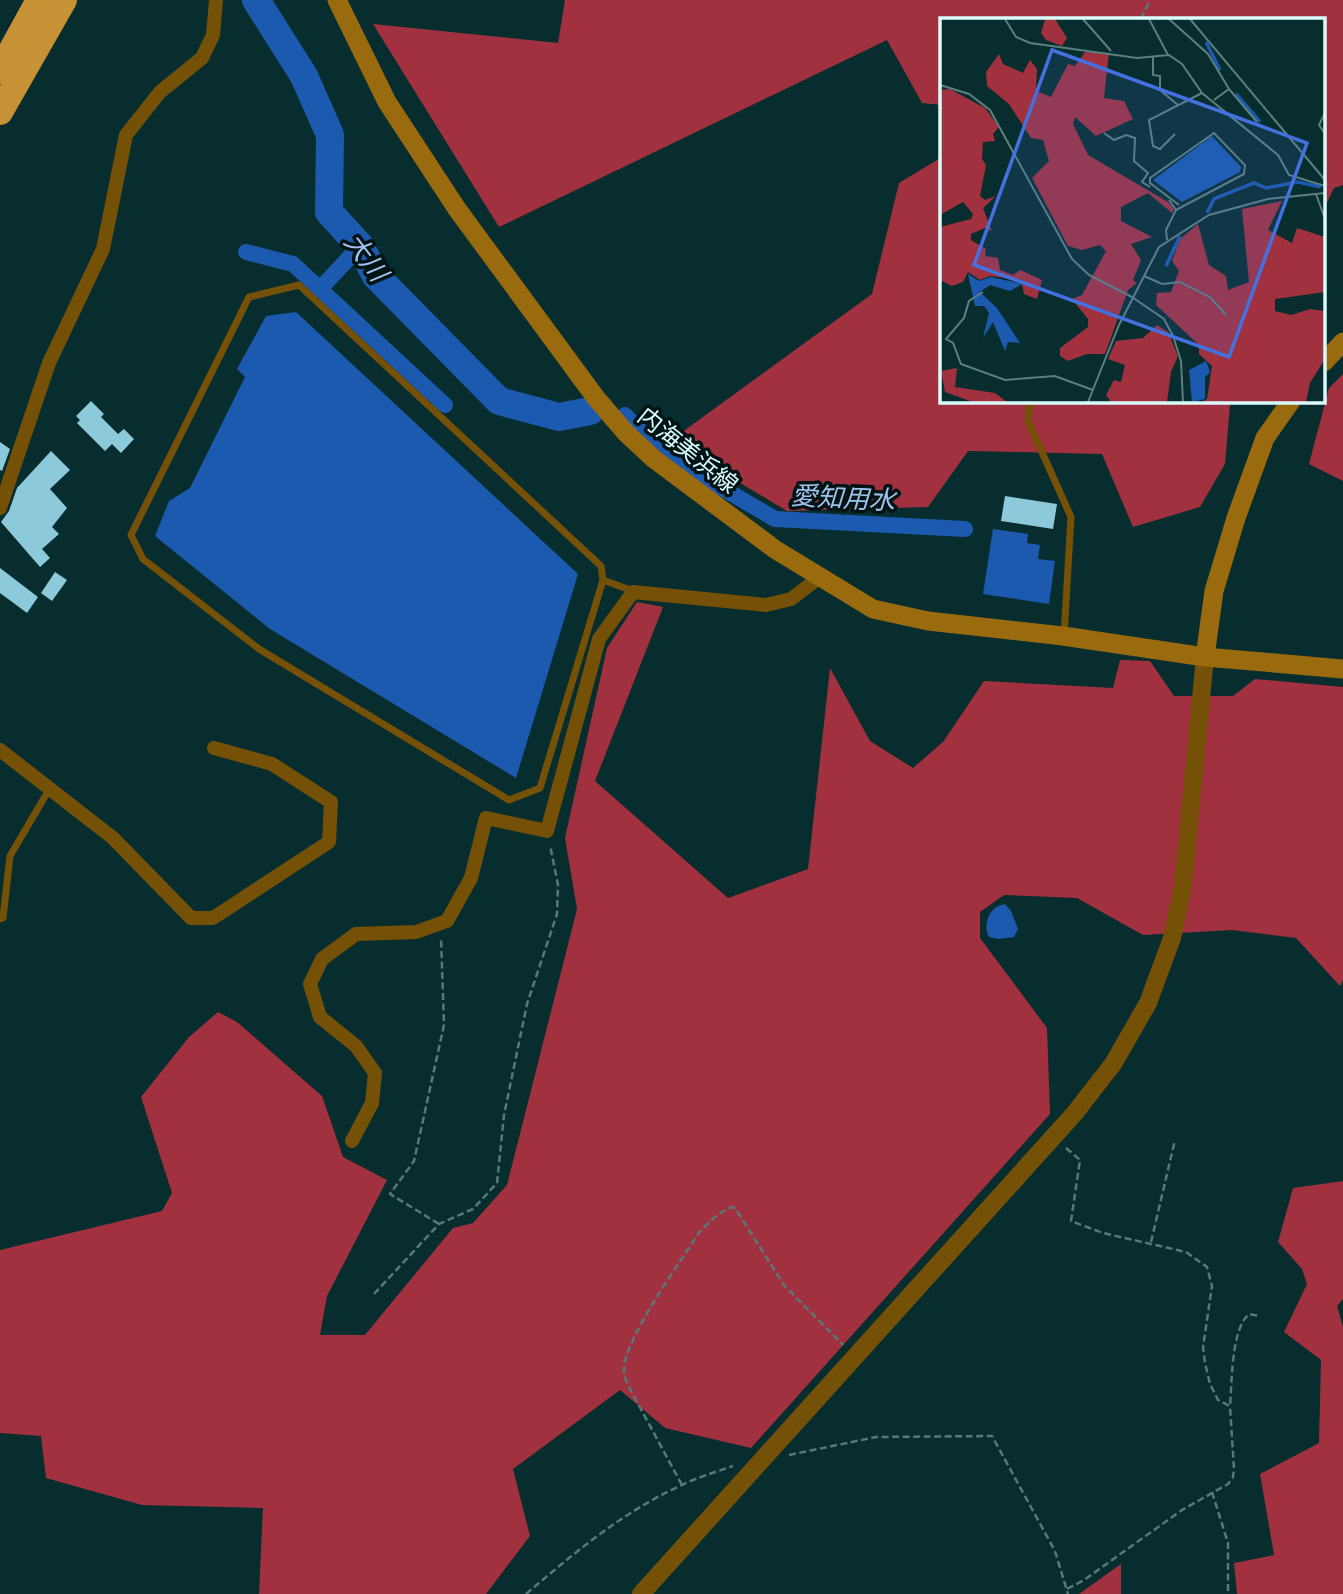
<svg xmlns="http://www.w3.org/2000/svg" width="1343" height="1594" font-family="Jost,'Noto Sans JP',sans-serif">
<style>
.forest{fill:#a1313f}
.water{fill:#1b5aae}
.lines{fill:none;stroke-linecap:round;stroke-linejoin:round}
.canal{stroke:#1b5aae;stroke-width:16}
.river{stroke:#1b5aae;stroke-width:28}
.building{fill:#8bc9db}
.path{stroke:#56797a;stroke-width:2.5;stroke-dasharray:7 3.5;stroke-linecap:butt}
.service{stroke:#755108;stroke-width:7}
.minor{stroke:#755108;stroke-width:14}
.tertiary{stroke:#755108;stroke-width:18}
.secondary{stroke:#996a0e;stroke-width:19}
.motorway{stroke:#c79135;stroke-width:26}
.labels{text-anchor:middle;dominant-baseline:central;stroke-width:7;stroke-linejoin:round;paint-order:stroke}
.street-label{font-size:24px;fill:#dafbfb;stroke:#001415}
.water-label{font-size:26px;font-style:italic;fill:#a3c2ee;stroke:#001415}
.inset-river{fill:none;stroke:#1b5aae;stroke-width:3.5}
.inset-road{fill:none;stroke:#5c7f80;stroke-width:2}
.view{fill:#4371df;fill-opacity:0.15;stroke:#4371df;stroke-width:3.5}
.inset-edge{fill:none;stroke:#dafbfb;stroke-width:3.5}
</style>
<rect width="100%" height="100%" fill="#082d2e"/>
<path class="forest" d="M565 0H1343V185L1334 188 1324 209V19H942V105L922 103 887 40 499 227 373 24 558 43Z
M942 157V401H1232L1230 405 1225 464 1200 507 1133 527 1102 454 968 451 928 507 787 511 670 441 872 294 899 183Z
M1343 374V481L1309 464 1329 388Z
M637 602 663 607 595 781 728 898 808 869 830 668 870 741 913 768 943 742 984 681 1113 688 1120 660 1150 661 1174 696H1233L1255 679 1343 687V980L1340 986 1296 938 1232 930 1143 935 1077 898 1004 895 980 912V938L1047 1028 1050 1114 751 1448 665 1428 620 1390 513 1469 530 1536 486 1594H259L263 1508 142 1505 46 1478 41 1436 0 1433V1250L162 1211 172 1193 141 1097 189 1037 218 1012 237 1022 322 1096 343 1157 387 1180 327 1296 320 1335H365L453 1228 473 1223 507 1185 577 909 565 838 607 648Z
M1343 1181V1299L1337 1306 1343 1327V1594H1237L1234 1563 1274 1555 1260 1474 1319 1443 1321 1360 1284 1332 1307 1284 1302 1269 1278 1242 1293 1188Z
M1121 1564V1594H1079Z"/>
<path class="water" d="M296 312 578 574 516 778 270 629 155 536 169 501 190 488 245 377 237 369 266 316Z
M993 529 1028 534 1027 543 1040 545 1038 559 1055 561 1049 604 983 594Z
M1005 904 1011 911 1018 929 1014 937 998 939 989 937C982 923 990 906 1005 904Z"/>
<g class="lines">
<path class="canal" d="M246 252 293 264 445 405
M320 289 360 246
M625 415 661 452 775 519 965 529"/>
<path class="river" d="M256 0 304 76 330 135 329 212 360 246 376 276 499 401 559 417 590 411"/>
</g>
<path class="building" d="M91 401 104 414 101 417 118 434 124 429 134 439 121 453 112 444 105 451 77 423 80 420 76 416Z
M0 442 10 449 2 471 0 470Z
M51 451 70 470 50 489 67 508 52 527 59 534 42 549 50 558 40 567 1 522 9 511 17 488Z
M1005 496 1057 504 1053 529 1001 521Z
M0 568 38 597 27 613 0 593Z
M55 572 67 580 52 601 41 593Z"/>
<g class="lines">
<path class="path" d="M1141 19 1150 0
M1066 1148 1080 1160 1071 1221 1103 1233 1186 1252 1207 1267 1212 1286 1203 1347 1205 1363 1210 1384 1218 1400 1230 1406C1232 1383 1231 1329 1249 1314L1260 1316
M439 1224 390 1194 414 1161 444 1025 441 937
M1151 1242 1175 1140
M374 1294 439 1224 473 1209 497 1183 504 1115 527 1004 557 914 558 885 550 845
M789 1455 876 1437 992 1436 1055 1551 1068 1594
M682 1485 630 1389C627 1382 623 1376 624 1368 626 1337 679 1264 698 1234 708 1223 719 1211 733 1207L737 1211 784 1285 843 1345
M1212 1492 1228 1543V1594
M1067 1589 1084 1580 1182 1510 1228 1484 1233 1477 1234 1469 1230 1406
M526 1594C574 1553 624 1511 682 1485 698 1477 716 1472 733 1466"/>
<path class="service" d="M1030 401 1028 421 1071 517 1064 636
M603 580 540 788 509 800 259 649 143 559 131 535 249 297 299 285 601 566 603 580 633 591
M0 919 3 918 10 856 50 788"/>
<path class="minor" d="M0 508 49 363 103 249 126 135 160 92 202 58 213 35 216 0
M0 750 113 838 191 918H213L329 842 331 802 272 764 214 748
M352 1141 372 1103 375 1073 356 1046 320 1017 310 984 322 959 356 934 416 932 447 921 471 878 486 818 547 831 599 639 633 592 766 605 791 599 820 577"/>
<path class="tertiary" d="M641 1594 1074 1114 1113 1064 1148 1003 1172 938 1183 886 1205 657"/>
<path class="secondary" d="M337 0 387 102 457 209 596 398 626 433 654 459 776 550 873 609 928 621 1063 636 1205 657 1343 669
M1324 362 1343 342
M1205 657 1214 591 1236 518 1265 438 1291 401"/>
<path class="motorway" d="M0 71 39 0
M0 112 64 0"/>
</g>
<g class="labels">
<g class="street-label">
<text transform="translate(688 450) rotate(39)">内海美浜線</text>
</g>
<g class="water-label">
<text transform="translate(366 257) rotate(53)">大川</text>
<text transform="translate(843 498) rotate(3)">愛知用水</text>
</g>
</g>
<g transform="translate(940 18)">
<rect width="385" height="385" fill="#082d2e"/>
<path d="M105 1H115L127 20 122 28 106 22 101 15ZM145 34 169 35 164 80 184 83 193 101 156 118 135 99 133 106 148 137 228 184 234 191 232 195 208 175 181 189V203L212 219 191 226 201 242 193 262 197 265 188 272 165 336H147L128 343 120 338V330L148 309V301L132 281 142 277 166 233 160 227 142 232 128 228 92 160 109 143 103 122 91 120 69 86 47 68 46 54 59 36 63 46 83 55 90 42 97 51 96 73 111 79 128 46 135 48ZM10 71 45 90 59 109 53 116 55 123 43 124 42 141 46 147 40 178 45 182 56 178 43 190 52 213 45 210 31 216V222L46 231 45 238 58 240 60 252 73 257 80 252 102 262 97 281 84 276 81 262 50 258 40 262 28 254 23 264 12 268 0 262V209L31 201 33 196 23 184 0 197V72ZM342 183 328 212 352 225 357 210 385 219V274L335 281V293L351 297 370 291 385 293V341L370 365 366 384H262L267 381 272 348 259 336V327L216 287 217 275 231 274 239 253 232 243 240 221 258 206 269 247 286 258 288 272 309 264 302 191ZM217 307 228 314 238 338 231 354 227 384H171L166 377 174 362 181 364 185 347 168 341 176 323 203 320ZM17 350 15 369 55 375 67 384H33L5 374 1 353Z" fill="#a1313f"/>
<path d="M272 118 301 149 300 154 242 184 213 162ZM28 256 39 263 51 259 82 266 70 273 50 267 40 274 57 290 80 325 68 324 65 333 53 304 43 320 49 295 44 288H35ZM266 343 270 354 265 359V381L252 384 249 352Z" fill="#1b5aae"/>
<path class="inset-river" d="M266 24 280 52M296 76 320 104M267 195 274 181 314 165 326 170 358 164 381 169M226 248 240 218"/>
<path class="inset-road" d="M65 1 76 19 90 25 197 40 229 37 242 46 262 75 338 137 349 157 385 168M143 1 171 33M209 1 228 37M229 1 268 36 289 71 274 82M250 1 385 162M213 38V57L220 58V72L238 87M0 67 29 76 50 92 132 241 149 257 192 279M289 71 317 104M385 95 379 107 385 116M164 115 174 122 186 117 195 120 194 143 208 155 202 164 210 169M235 116 220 131 213 128 209 102 262 75M376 176 385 201M236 192 304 156 305 147 274 115 210 160V165L239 187M227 222 226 212 236 192 229 182M204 258 222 266 240 264 270 279 286 297M43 274 29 283 24 300 6 321 13 325 21 346 65 362 115 358 153 372M192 279 224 301 233 318 241 343 243 384M148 384 179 307 219 229 269 197 328 181 385 175"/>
<path class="view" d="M112 32 367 125 289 339 34 247Z"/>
<rect width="385" height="385" class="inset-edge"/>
</g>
</svg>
